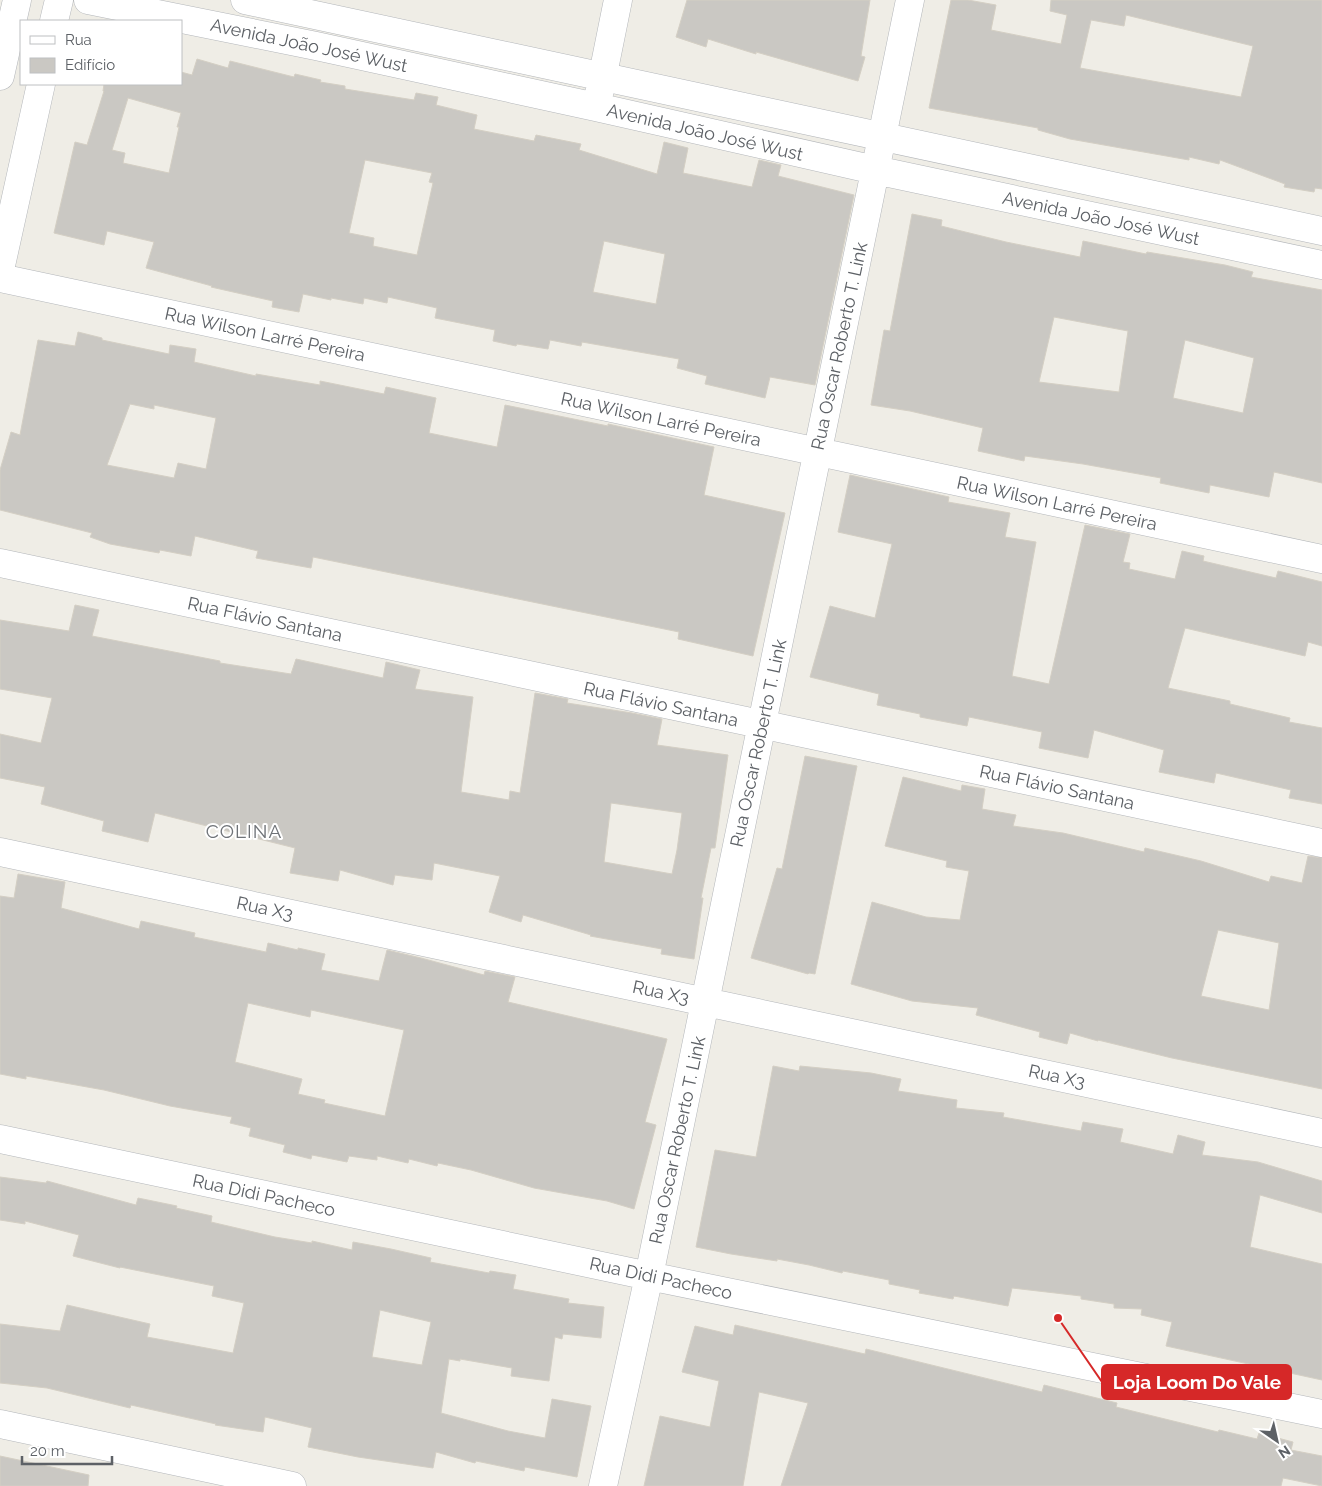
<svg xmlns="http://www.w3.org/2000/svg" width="1322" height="1486" font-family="Raleway,sans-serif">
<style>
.building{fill:#cac8c3;stroke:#d4cfc4;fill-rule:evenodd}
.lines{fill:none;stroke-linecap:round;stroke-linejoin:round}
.minor-casing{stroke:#b3b6ba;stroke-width:29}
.minor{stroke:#fff;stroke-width:28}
.labels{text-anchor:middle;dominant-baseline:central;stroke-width:4;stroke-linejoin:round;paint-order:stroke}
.street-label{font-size:18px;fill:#5d6166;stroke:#fff}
.neighbourhood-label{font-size:19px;letter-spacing:1px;fill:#6f7378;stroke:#fff}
.leader{fill:none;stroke:#d62828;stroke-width:2}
.callout-dot{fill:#d62828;stroke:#fff;stroke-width:2}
.callout{fill:#d62828;stroke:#d62828;stroke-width:2}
.callout-label{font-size:19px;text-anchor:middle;font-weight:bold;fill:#fff}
</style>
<rect width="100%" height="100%" fill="#efede6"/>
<path class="building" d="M687 0H870L861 56 865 57 858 81 756 52V54L708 39 706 47 676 37Z
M951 0H968L996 5 991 30 1061 44 1067 15 1050 11 1051 0H1322V189L1315 188 1314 192 1284 187 1285 184 1220 160 1219 164 1189 157V160L1070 139 1038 130V128L929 108ZM1126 15 1253 46 1241 97 1080 68 1091 20 1124 26Z
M197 59 228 68 230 61 294 77 295 74 321 80 320 82 345 86V89L414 100 416 93 438 97 436 105 477 115 474 129 534 141 536 135 581 144 579 150 657 174 664 142 688 148 683 173 752 187 759 160 781 165 778 176 854 195 815 385 770 377 765 398 705 384 707 376 677 368 679 359 582 342 581 346 550 340 548 349 517 344 516 346 493 341 495 330 435 318 437 308 388 297 387 303 364 298 363 304 331 298V300L303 294 299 312 272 307 273 301 211 287 212 286 146 268 154 242 107 231 104 245 54 233 75 142 87 145 104 91H103L104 84H181V72L192 75ZM128 98 181 113 177 127H179L169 173 123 163 125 153 112 150ZM365 160 432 173 429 182 433 183 417 255 373 246 374 238 349 233ZM604 241 665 254 656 304 593 292Z
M912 214 942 220 941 226 1006 242 1080 257 1083 241 1146 254 1147 252 1225 265 1253 272 1251 277 1322 290V483L1274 472 1269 497 1210 485 1209 493 1160 483 1161 478 1083 464 1025 456 1024 461 978 451 983 428 910 411 871 405 884 330 890 331ZM1054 317 1128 331 1119 392 1039 382ZM1185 340 1254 358 1243 413 1173 398Z
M78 332 102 338V340L169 354 170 345 196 349 194 362 256 376V374L320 385V381L384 394 386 387 436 398 429 433 497 447 505 405 608 426V424L714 447 704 495 785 513 753 656 678 639 679 632 313 557 311 568 256 558 258 551 195 536 191 556 160 550 159 553 110 544 90 537 92 533 0 510V470L11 432 20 435 38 340 75 346ZM130 404 154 409V405L216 418 206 469 178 463 174 478 107 465Z
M850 475 949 497 948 502 1010 513 1005 537 1036 542 1012 676 1049 684 1085 525 1130 534 1123 562 1130 563 1129 569 1175 579 1182 551 1204 556 1203 561 1276 578 1278 571 1322 582V646L1308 642 1305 656 1185 628 1168 688 1230 701V704L1290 718 1289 722 1322 728V804L1289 798 1291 790 1216 773 1214 783 1159 772 1164 750 1094 730 1088 758 1039 748 1042 732 969 717 967 726 920 717V714L877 705 879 694 810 677 830 606 875 618 892 544 838 532Z
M75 605 99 610 92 636 220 661V663L291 674 296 659 383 678 386 662 420 670 415 689 473 697 461 792 509 800 510 791 520 793 535 693 568 699 567 703 632 713 662 719 657 745 728 755 715 848H711L701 898H703L694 959 661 954 662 949 590 936 591 935 523 915 521 922 489 912 500 876 434 863 432 880 395 875 393 885 340 870 338 881 290 873 295 848 155 813 148 842 102 831 104 821 41 804 45 787 0 778V734L41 743 52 698 0 689V620L69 631ZM611 803 682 813 677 850 672 874 604 862Z
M805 756 857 766 815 974 809 973 808 974 751 958 777 868 782 869Z
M903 777 961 791 962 785 985 789 982 809 1016 815 1013 826 1063 833 1144 852 1145 848 1201 861 1269 882 1271 876 1302 883 1308 856 1322 858V1089L1172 1058 1098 1040V1041L1070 1033 1067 1044 1039 1037 1040 1032 976 1015 978 1008 912 1001 851 984 872 902 926 917 960 920 969 871 946 867 947 861 885 846ZM1218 930 1279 943 1269 1010 1201 996Z
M18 874 65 882 61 908 139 929 141 921 195 933 194 937 266 952 268 943 298 950V948L325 954 321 970 379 981 387 950 421 958 484 975 485 971 515 977 508 1002 667 1039 645 1122 656 1125 634 1209 607 1201 534 1188 471 1170 438 1163 437 1166 409 1159 408 1163 377 1156V1160L349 1156 347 1162 312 1155 311 1159 283 1152 285 1145 249 1136 251 1128 230 1123 232 1117 170 1106 104 1090 26 1076V1079L0 1074V896L14 898ZM248 1003 310 1017 311 1010 404 1030 385 1116 324 1103 325 1100 298 1094 302 1079 235 1062Z
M773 1066 799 1071 800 1066 871 1073 901 1079 898 1091 957 1100 956 1108 1004 1113 1003 1117 1081 1131 1083 1122 1123 1129 1120 1142 1173 1154 1178 1135 1205 1142 1202 1155 1258 1162 1322 1181V1213L1260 1195 1250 1247 1322 1264V1380L1166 1346 1172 1322 1141 1315 1142 1309 1114 1308V1304L1081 1299V1296L1012 1288 1008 1306 954 1296 953 1299 919 1293 920 1290 889 1284V1280L843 1271 842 1273 809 1265 777 1259V1261L731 1254 696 1247 715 1150 756 1157Z
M0 1177 46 1183 47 1181 136 1205 138 1198 177 1206 176 1208 212 1216 211 1222 275 1237 312 1243V1241L352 1250 353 1242 391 1249 431 1258 430 1262 489 1273 490 1271 516 1275 513 1289 569 1299 568 1303 604 1307 601 1338 563 1334 562 1339 555 1337 549 1381 511 1376 512 1368 460 1359V1361L449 1359 441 1413 508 1431 545 1438 552 1399 591 1406 577 1477 525 1467 524 1471 476 1461 475 1463 436 1452 433 1468 358 1457 308 1447 312 1428 265 1417 263 1432 215 1425 216 1424 131 1405 130 1408 47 1388 0 1383V1324L60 1331 67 1305 150 1324 147 1337 233 1353 244 1303 212 1296 214 1286 120 1267V1268L73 1256 79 1235 25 1221V1224L0 1220ZM380 1310 431 1322 422 1365 372 1357Z
M735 1325 865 1354 866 1349 1042 1392 1044 1385 1117 1403 1116 1407 1218 1432 1219 1430 1257 1439 1259 1433 1293 1442 1291 1450 1322 1456V1486L1283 1478 1281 1486H781L808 1403 759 1392 743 1486H644L660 1416 710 1427 719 1381 682 1372 695 1326 733 1335Z
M0 1456 89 1475 88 1486H0Z"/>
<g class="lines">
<g class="minor-casing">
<path id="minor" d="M88 0 316 46 596 107 875 170 1322 265
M245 0 1322 231
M54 21 59 0
M0 76 17 0
M599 94 618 0
M0 270 41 84
M0 278 1322 559
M0 563 1322 843
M0 852 1322 1133
M0 1139 649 1276 1322 1414
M0 1424 292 1486
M603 1486 649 1276 910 0"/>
</g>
<use href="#minor" class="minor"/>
</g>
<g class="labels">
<g class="street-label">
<text transform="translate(309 45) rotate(12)">Avenida João José Wust</text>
<text transform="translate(705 132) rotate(13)">Avenida João José Wust</text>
<text transform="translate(1101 218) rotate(12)">Avenida João José Wust</text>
<text transform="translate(265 334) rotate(12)">Rua Wilson Larré Pereira</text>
<text transform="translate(839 346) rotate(-78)">Rua Oscar Roberto T. Link</text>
<text transform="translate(661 419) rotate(12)">Rua Wilson Larré Pereira</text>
<text transform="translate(1057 503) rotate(12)">Rua Wilson Larré Pereira</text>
<text transform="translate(265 619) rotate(12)">Rua Flávio Santana</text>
<text transform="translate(661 704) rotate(12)">Rua Flávio Santana</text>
<text transform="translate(758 743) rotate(-78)">Rua Oscar Roberto T. Link</text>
<text transform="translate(1057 787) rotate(12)">Rua Flávio Santana</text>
<text transform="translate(265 908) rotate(12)">Rua X3</text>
<text transform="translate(661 992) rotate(12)">Rua X3</text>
<text transform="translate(1057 1076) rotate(12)">Rua X3</text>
<text transform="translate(677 1140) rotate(-78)">Rua Oscar Roberto T. Link</text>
<text transform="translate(264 1195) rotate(12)">Rua Didi Pacheco</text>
<text transform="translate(661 1278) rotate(12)">Rua Didi Pacheco</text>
</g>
<g class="neighbourhood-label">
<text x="244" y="831">COLINA</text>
</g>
</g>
<path class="leader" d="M1058 1318L1102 1382"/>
<circle class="callout-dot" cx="1058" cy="1318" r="5"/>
<rect class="callout" x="1102" y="1365" width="189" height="34" rx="5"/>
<g class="callout-label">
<text x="1197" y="1389">Loja Loom Do Vale</text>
</g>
<rect x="20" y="20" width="162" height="65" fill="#ffffff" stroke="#bec0c2"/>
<rect x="30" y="36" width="25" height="8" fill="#ffffff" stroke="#bec0c2"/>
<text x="65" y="45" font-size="15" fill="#5d6166">Rua</text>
<rect x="30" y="58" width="25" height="15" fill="#cac8c3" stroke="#bec0c2"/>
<text x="65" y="70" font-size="15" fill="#5d6166">Edifício</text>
<g transform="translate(1277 1441) rotate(146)" stroke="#ffffff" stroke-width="4" paint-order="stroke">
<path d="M0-4L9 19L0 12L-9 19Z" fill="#5d6166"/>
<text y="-8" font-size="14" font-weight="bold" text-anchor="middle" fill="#5d6166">N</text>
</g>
<path d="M22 1456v8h90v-8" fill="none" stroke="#5d6166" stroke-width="2.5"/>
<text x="30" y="1456" font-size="15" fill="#5d6166" stroke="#ffffff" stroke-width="4" paint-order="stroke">20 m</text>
</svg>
